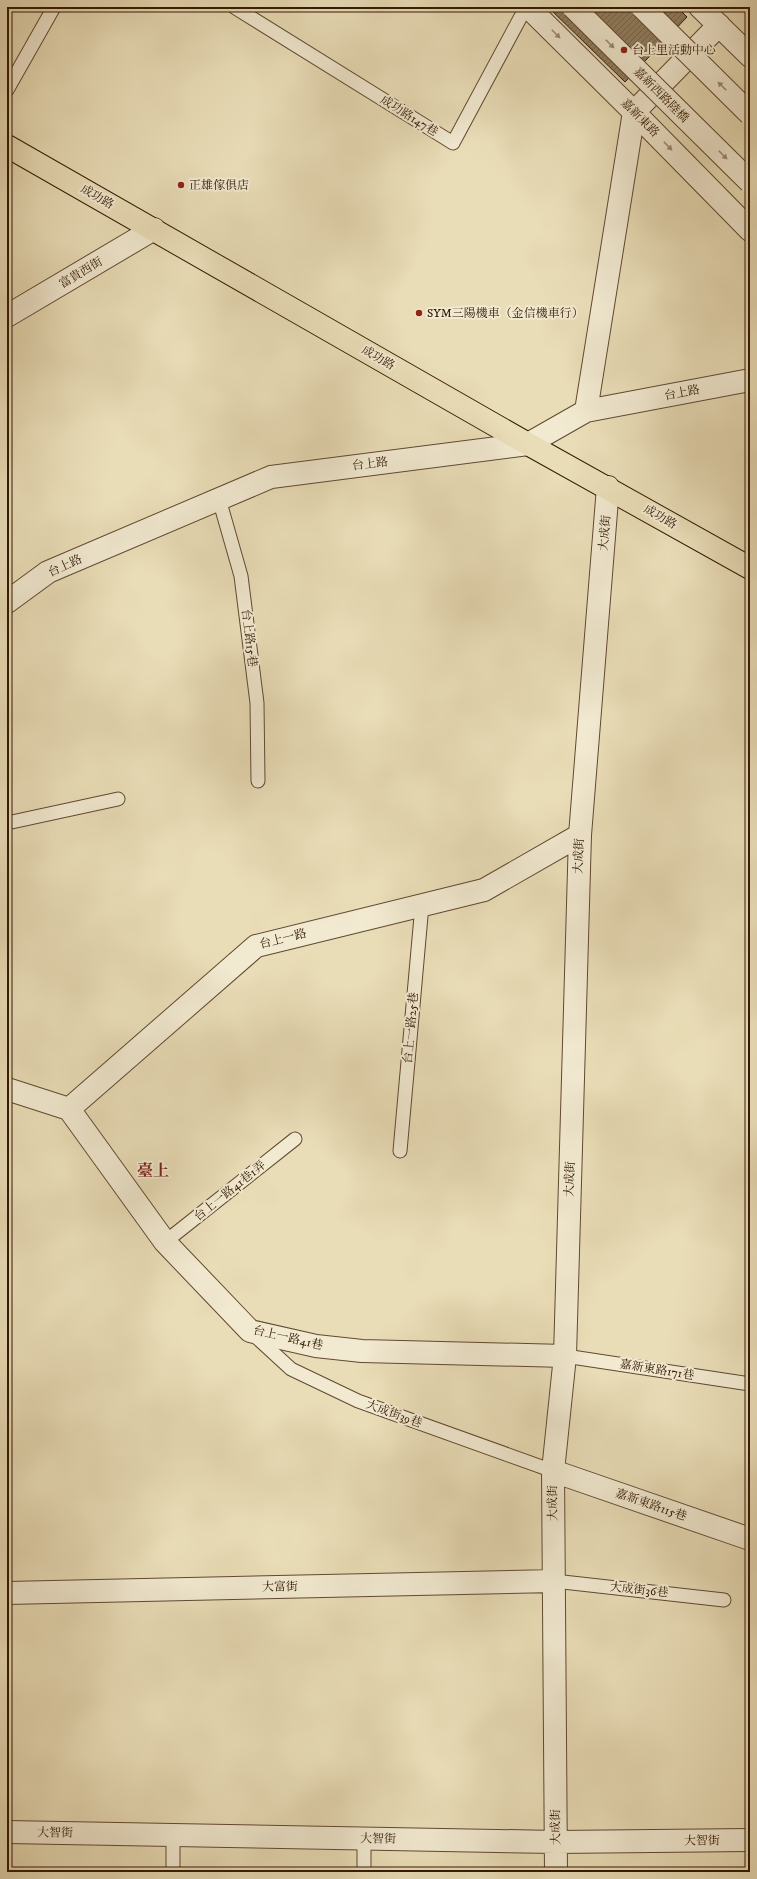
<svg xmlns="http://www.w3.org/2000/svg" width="757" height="1879" font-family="'IM FELL DW Pica','Noto Serif TC',serif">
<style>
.building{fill:url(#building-hatch);stroke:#321803}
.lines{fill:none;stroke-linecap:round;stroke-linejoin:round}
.service-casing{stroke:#604930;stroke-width:15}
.minor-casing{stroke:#604930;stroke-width:24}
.primary-casing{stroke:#321803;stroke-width:24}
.service{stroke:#f1e9d0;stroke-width:13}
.minor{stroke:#f1e9d0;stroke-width:22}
.primary{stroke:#e9ddb7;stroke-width:22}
.tertiary-bridge-casing{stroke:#604930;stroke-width:24;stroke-linecap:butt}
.tertiary-bridge{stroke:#f1e9d0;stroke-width:22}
.oneway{fill:#9b8b74}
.poi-dot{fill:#8f2418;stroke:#f1e9d0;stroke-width:1.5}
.labels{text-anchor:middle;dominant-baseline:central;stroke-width:4;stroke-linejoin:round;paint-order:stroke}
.poi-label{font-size:12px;fill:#321803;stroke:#f1e9d0;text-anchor:start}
.street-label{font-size:12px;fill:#321803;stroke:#f1e9d0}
.district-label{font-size:16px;font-weight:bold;fill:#7a1f14;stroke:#f1e9d0}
</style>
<defs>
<pattern id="building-hatch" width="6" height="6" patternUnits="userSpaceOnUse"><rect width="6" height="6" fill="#917e61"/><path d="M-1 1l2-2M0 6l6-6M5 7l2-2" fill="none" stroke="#77664e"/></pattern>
</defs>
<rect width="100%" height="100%" fill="#e9ddb7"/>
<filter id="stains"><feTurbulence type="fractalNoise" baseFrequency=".005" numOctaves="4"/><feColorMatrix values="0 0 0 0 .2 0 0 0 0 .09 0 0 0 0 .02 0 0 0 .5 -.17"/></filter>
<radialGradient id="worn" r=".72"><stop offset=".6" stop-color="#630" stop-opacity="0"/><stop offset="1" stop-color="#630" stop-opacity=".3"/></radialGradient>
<path class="building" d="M548 7H677L687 17 625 82Z"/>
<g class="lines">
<g class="service-casing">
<path id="service" d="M234 7 453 143 526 7
M7 90 54 7
M219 499 241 576 257 703 258 781
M7 823 118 799
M400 1151 422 905
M165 1242 295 1139
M254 1335 291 1369 358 1401 553 1471
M565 1356 750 1384
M554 1581 724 1600
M364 1839V1872
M173 1872V1836"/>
</g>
<g class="minor-casing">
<path id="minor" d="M528 7 634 112 750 230
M700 7 750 56
M7 316 154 229
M586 411 634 112 719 25
M7 602 48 572 271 477 528 444 586 411 750 380
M7 1089 69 1109 256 946 484 890 580 835
M69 1109 165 1242 250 1331 316 1346 362 1351 565 1356
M553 1471 750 1539
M7 1593 554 1581
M7 1832 556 1842 750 1840
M556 1872 553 1471 565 1356 580 835 608 487"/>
</g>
<g class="primary-casing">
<path id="primary" d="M7 146 528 444 750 568"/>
</g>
<use href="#service" class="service"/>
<use href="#minor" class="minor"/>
<use href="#primary" class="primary"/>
<g class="tertiary-bridge-casing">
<path id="tertiary-bridge" d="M573 7 750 182
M642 7 750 114"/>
</g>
<use href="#tertiary-bridge" class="tertiary-bridge"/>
</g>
<defs><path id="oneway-solid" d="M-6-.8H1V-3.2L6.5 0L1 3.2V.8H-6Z"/></defs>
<g class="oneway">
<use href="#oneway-solid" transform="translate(556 34) rotate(45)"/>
<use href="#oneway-solid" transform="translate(610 44) rotate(45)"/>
<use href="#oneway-solid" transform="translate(722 86) rotate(-135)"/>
<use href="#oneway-solid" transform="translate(668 146) rotate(46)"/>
<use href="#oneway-solid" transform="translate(723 155) rotate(45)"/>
</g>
<g class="poi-dot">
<circle cx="624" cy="50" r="4"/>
<circle cx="181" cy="185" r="4"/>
<circle cx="419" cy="313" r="4"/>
</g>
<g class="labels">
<g class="poi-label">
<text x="632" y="50">台上里活動中心</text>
<text x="189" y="185">正雄傢俱店</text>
<text x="427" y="313">SYM三陽機車（金信機車行）</text>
</g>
<g class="street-label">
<text transform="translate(661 95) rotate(45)">嘉新西路陸橋</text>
<text transform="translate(409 116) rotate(32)">成功路147巷</text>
<text transform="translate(640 118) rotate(45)">嘉新東路</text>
<text transform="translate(97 197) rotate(30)">成功路</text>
<text transform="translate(81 273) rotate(-31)">富貴西街</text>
<text transform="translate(378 358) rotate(30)">成功路</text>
<text transform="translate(682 393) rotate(-11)">台上路</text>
<text transform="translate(370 464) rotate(-7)">台上路</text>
<text transform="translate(660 517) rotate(30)">成功路</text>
<text transform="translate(605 533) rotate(-85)">大成街</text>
<text transform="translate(65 566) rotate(-25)">台上路</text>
<text transform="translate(249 638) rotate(83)">台上路15巷</text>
<text transform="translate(579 856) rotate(-88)">大成街</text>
<text transform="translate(283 939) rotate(-14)">台上一路</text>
<text transform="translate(411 1028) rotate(-85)">台上一路25巷</text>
<text transform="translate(570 1179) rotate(-88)">大成街</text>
<text transform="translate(230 1191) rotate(-39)">台上一路41巷1弄</text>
<text transform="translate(288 1338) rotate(13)">台上一路41巷</text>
<text transform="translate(657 1370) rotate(9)">嘉新東路171巷</text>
<text transform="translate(394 1414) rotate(20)">大成街39巷</text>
<text transform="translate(553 1503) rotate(-91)">大成街</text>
<text transform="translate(651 1505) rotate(19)">嘉新東路115巷</text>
<text transform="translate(280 1587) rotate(-1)">大富街</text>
<text transform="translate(639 1590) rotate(6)">大成街36巷</text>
<text transform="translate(556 1827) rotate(-91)">大成街</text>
<text transform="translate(55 1833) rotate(1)">大智街</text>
<text transform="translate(378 1839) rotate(1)">大智街</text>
<text transform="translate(702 1841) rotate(-1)">大智街</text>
</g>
<g class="district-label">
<text x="153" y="1171">臺上</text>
</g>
</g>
<rect width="757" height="1879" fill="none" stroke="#e9ddb7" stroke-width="24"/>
<rect x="8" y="8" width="741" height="1863" fill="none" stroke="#321803" stroke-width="2"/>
<rect x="12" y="12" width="733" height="1855" fill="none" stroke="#321803"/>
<rect width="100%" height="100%" filter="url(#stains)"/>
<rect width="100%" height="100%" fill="url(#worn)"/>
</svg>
